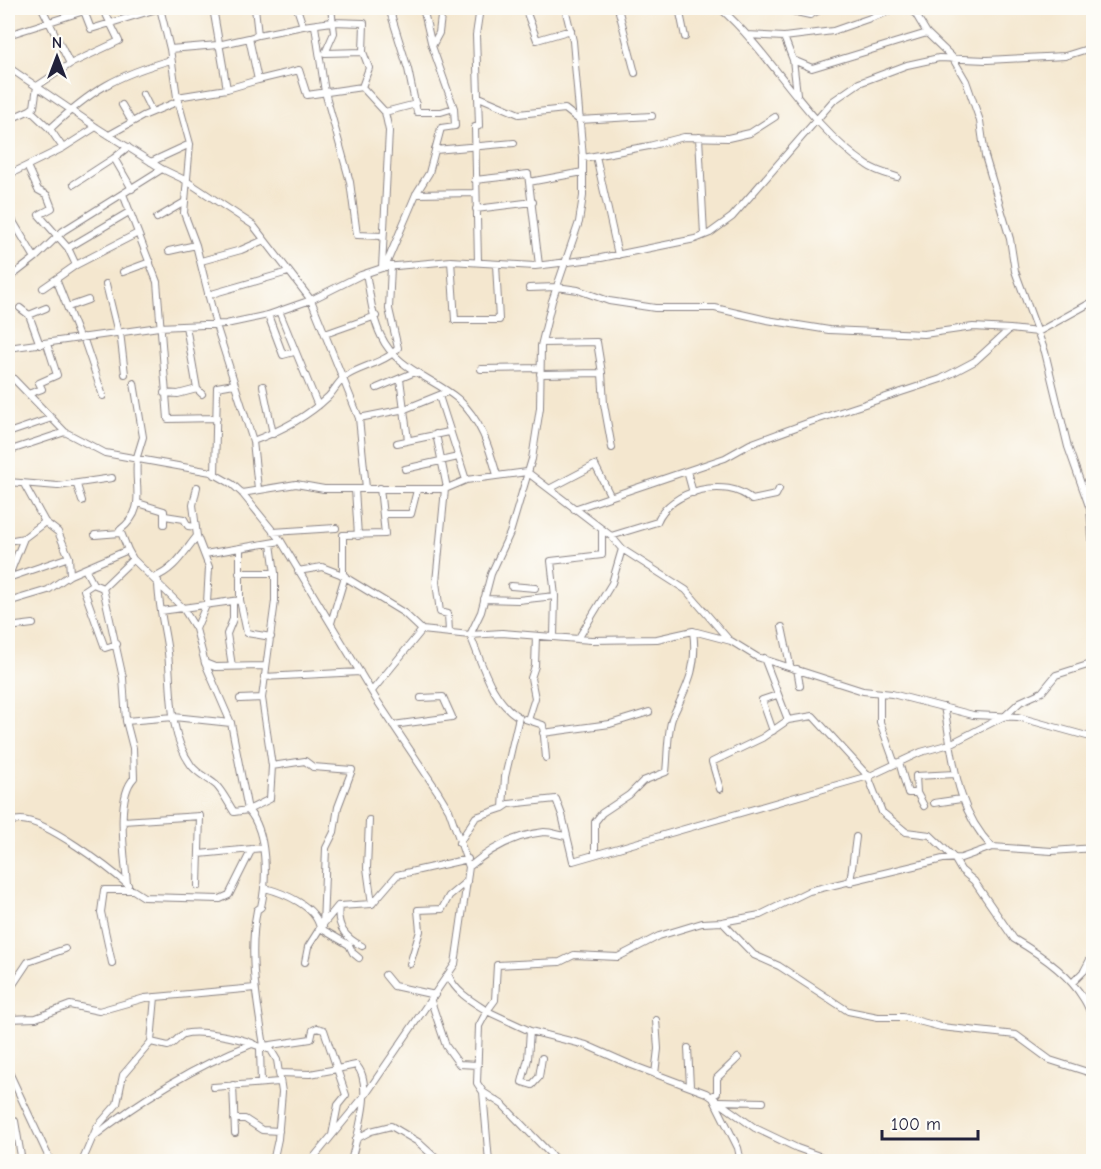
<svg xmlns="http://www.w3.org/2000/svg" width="1101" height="1169" font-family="'Comic Neue',sans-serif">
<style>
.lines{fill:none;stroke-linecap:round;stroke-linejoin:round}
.minor-casing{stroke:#8b8485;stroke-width:8}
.minor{stroke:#fff;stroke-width:6}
</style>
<rect width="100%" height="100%" fill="#fdfcf7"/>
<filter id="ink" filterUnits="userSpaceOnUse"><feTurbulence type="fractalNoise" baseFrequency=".0167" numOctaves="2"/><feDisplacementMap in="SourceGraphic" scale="12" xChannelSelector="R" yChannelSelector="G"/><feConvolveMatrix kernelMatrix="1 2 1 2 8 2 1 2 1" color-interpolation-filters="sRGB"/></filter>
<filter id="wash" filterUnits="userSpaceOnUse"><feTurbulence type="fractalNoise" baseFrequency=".008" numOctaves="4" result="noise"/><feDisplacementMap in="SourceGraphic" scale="24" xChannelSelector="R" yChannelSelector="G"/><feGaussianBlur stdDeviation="1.35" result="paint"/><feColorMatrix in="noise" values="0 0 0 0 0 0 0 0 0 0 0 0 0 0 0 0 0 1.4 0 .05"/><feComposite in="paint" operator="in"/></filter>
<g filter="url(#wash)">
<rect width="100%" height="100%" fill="#f4e7cf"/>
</g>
<g filter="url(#ink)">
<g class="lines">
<g class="minor-casing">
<path id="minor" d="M42 8 70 64
M213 8 227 89
M255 8 258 35 249 38 258 80 227 89 177 97 190 144 184 213 196 245 216 325 253 441 258 489
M297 8 303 26 332 22 364 23 363 52 369 68 362 87 385 112 389 131 382 268
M389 8 408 69 417 112H441L454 108
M525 8 537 40 571 30
M618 8 635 73
M679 8 685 37
M720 8C774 56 806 124 867 165 875 171 887 174 897 177
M787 8V10L810 15 824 8
M912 8 927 33 952 57 966 81 980 121 985 156 1010 239 1015 271 1045 352 1068 447 1090 509 1094 566
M315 26 325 92 350 182 357 235 382 236
M8 35 84 11 91 29 160 8 170 49 177 97
M258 35 303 26
M747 35 784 37 793 60 797 94
M784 37 833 31 899 8
M432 46 439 33 442 8
M170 49 218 45 249 38
M326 51 334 33 331 8
M325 53 363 52
M793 60 812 68 927 33
M8 67 96 127 162 169 185 180 253 225 311 300 359 418 366 488
M258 80 299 70 307 95 362 87
M143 94 152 112
M479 97 519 114 565 109 579 120 652 116
M122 105 132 122
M385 112 416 104
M8 120 30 110
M50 129C91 90 117 75 171 60
M109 135 143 116 179 101
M699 137 704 235
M128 147 114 158 132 189
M63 148 50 129 30 110 34 107 37 86 70 64 119 41 103 8
M435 150 514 143
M596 156 618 255
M583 158 649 146 684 137 728 138 750 133 775 117
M151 162 190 144
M27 166 38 190 47 195 52 208 39 215 68 248
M8 175 63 148 96 127
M475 180 528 174 539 265
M529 182 583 172
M74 184 114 158
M123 194 157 282 168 419 217 418
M416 194 476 193
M476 209 533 202
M8 213 35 258
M157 218 183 203
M169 251 196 245
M201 261 241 250 264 240
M451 261 455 320H499L496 264
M478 262 475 127 479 126 476 35 480 8
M76 265 68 248 129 212
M385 267 416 194 429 173 441 128 455 126 454 108 432 46 423 8
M123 272 150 262
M366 273C370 293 372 318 381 336 396 369 432 377 458 399 481 420 489 447 497 475
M8 279 35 258 63 231 162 169
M106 284 118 333
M43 288 56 279
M529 288 557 287 578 290 609 301 655 308H715L767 320 829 330 924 334 973 327 1010 329
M208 295 288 272
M68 307 88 300
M20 308 29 315 40 345
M279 311 318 406
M29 315 46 308
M268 315 283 355 294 352
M186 326 197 389 202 394
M120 332 125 374
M325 334 376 316
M79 337 56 279 76 265 138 233
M83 337 103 396
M542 343 597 342 602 373
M8 348 159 327 226 324 268 315 311 300 361 275 385 267 451 261 535 266 601 258 695 239 710 233 732 217 833 101 859 83 907 65 939 58 987 60 1065 56 1094 47
M481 369 540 368
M8 373 65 432 105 453 211 472 232 484 242 493 281 541 376 699 438 792 449 810 469 867 455 964 366 1094 310 1162
M540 374 602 373 604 404 612 448
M400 379 408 440
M134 383 143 437 136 460
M263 386 273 434
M377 388 415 372
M164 393 178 394 197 389
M28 394 42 389 39 383 57 375 47 344
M439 396 466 480
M359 418 405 409 447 392
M8 433 52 418
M436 434 447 488
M253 441C280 431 306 418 328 397 334 391 338 382 346 376 361 366 387 362 398 348L389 309 391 266
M397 443 449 432
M8 451 65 432
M405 469 458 457
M687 471 693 493
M215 475 217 387 234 384
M8 482 58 486 112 478
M24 484 45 522 58 532 69 557 70 575
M77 485 82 501
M551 488 595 465 610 495
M355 489 358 536
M445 489 436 582 440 612 448 614 449 632
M242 493 296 484 324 489H445L466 480 527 472 611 536 622 549 686 590 729 640
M138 503 164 511V524
M574 509 725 458 750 444 810 422 941 379 975 361 1010 329 1038 332 1094 301
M383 514H411L417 490
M165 516 184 519 188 526 196 527
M273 532 336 528
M95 535 120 533
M611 536 657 522C670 490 727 476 752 500L776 495 779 489
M8 541 24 538 45 522
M271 544 275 573V601L262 698 272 766 270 799 248 810C268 832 267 880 261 907L257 910C248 956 257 1001 264 1046L311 1039 313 1030 317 1028 324 1030 337 1069 356 1065C375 1083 356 1138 351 1162
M240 549V600L247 633 271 637
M128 550 133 559 183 608 196 629
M205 554 281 541
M85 569 93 584 103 588 123 678 126 721 133 748 134 778C115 797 125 857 127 884
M298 571 322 567 340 574 404 613 422 630 470 635 502 633 591 640 657 639 693 631 731 641 757 657 863 691 892 694 973 715 1018 717 1094 738
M239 573H275
M343 575V535L385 534 380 488
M8 578 69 557
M8 578 24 538
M153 578C174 571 184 552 197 536
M158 581C158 605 165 629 168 653 172 689 168 733 191 765 196 773 208 778 216 785 223 792 228 803 234 812L248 810 231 723 205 663 196 629 207 603 209 567 197 536 193 505 197 487
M93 584 84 590 105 648 117 644
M511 586 535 588
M103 588 133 559
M484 599 518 600 555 596
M8 602 48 590 70 575 128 550 120 530C147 509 134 490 137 460
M161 611 240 600
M331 623 345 576
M8 627 33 624
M782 627 790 665
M554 636 555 596 551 561 602 555V529
M578 639 612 583 622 549
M205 663 215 667 265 666
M232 666 227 634 233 619V601
M797 669 800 686
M264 677 360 672
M372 691 422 630
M880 693V722L895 764
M240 699 262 698
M944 707C954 758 954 807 992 847
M525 719 543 725 546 758
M528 720 535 698 531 678 535 666 536 636
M788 720 813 716 868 776 882 812 906 832 930 835 954 858 961 870 974 881 1014 939C1038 953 1069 974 1083 998 1088 1005 1090 1013 1094 1020
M126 721 174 717 231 723
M393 725 452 717 443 697 421 698
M773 731 762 700 777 695
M543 733 610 724 649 712
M899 762 908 793H917
M272 766 305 761 313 767 352 770 338 807 334 832 326 848 323 926
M720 789 712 762 762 738 788 720 764 658
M934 803 961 799
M924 806 917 793 916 776 955 774
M503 808 509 804 556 799 562 815 573 861 872 775 921 752 950 744 1005 716 1020 702 1042 692 1056 675 1094 663
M369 820 367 868 372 904
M123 821 200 816 198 886
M8 822C12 821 17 820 21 820 46 820 109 868 128 885
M459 843 476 817 503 808 505 777 519 717C491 701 482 663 470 635L481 612 491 574 510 533 532 459 540 408 541 346 552 301 579 222 583 196V158L573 41 565 8
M595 853V822L602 813 629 795 643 781 666 772C668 756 667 729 673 716 688 684 698 667 693 631
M199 854 263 848
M469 867C491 848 515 835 544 832 553 832 560 836 567 836
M850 883 856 837
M265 888C284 893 316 906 320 928L338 906
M722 922 760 915 809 891 943 859 961 858 992 847 1052 851 1094 848
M362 946C345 938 336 926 339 906L372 904 397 875 468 859
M305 962 308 947 320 928 349 945 353 953 359 958
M112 963 101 912 104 890H133L144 897 220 899 229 895 252 849
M410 964 420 931 418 910 442 909 449 896 467 881
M385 975 394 986 435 995
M449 976C455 992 473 1002 487 1011L479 1026 477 1083 483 1092 489 1162
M1072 983 1084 971 1094 952
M8 992 28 962 65 949
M431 1001 446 1046 459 1064 478 1065
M8 1019 36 1018 70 1005 99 1011 145 998 255 988
M530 1031 528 1059 522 1082 532 1085 539 1077 542 1058
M151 1042 168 1046C175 1044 178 1036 184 1034 198 1029 238 1038 252 1043
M688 1048 690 1086
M738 1058 717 1078V1093L712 1096 738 1148 741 1162
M8 1070 51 1162
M279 1073 310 1074 337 1069 346 1095 338 1105 332 1135
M655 1074 658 1049 656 1020
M261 1083 260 1049 264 1046
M233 1085 235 1133
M213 1087 279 1082
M483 1092 503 1105 558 1162
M719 1101 763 1102
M234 1119H245L262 1130 279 1131
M8 1123 15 1121 22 1162
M92 1138C138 1101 197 1065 252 1044L271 1050 277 1060 282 1092 278 1139 273 1162
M356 1139 371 1131 391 1126 418 1142 440 1162
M82 1162 97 1127 117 1104 123 1075 151 1042 155 997
M836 1162 797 1148 755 1128 706 1093 629 1064 586 1045 530 1031 487 1011 495 1000 497 965 560 962 574 955 618 957 659 936 702 923 722 922 754 955 779 966 848 1011 878 1017H903L941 1027 1016 1035 1050 1060 1094 1074"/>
</g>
<use href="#minor" class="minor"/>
</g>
</g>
<rect width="1101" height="1169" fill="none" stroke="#fdfcf7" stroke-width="30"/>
<g transform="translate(57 57)" stroke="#fdfcf7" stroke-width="4.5" paint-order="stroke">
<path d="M0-4.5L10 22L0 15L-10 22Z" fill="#22223b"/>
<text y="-9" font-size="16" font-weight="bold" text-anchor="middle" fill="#22223b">N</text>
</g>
<path d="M882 1130v9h96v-9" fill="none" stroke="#22223b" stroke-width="3"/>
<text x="891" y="1130" font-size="18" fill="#22223b" stroke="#fdfcf7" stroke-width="4.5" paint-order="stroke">100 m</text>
</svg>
